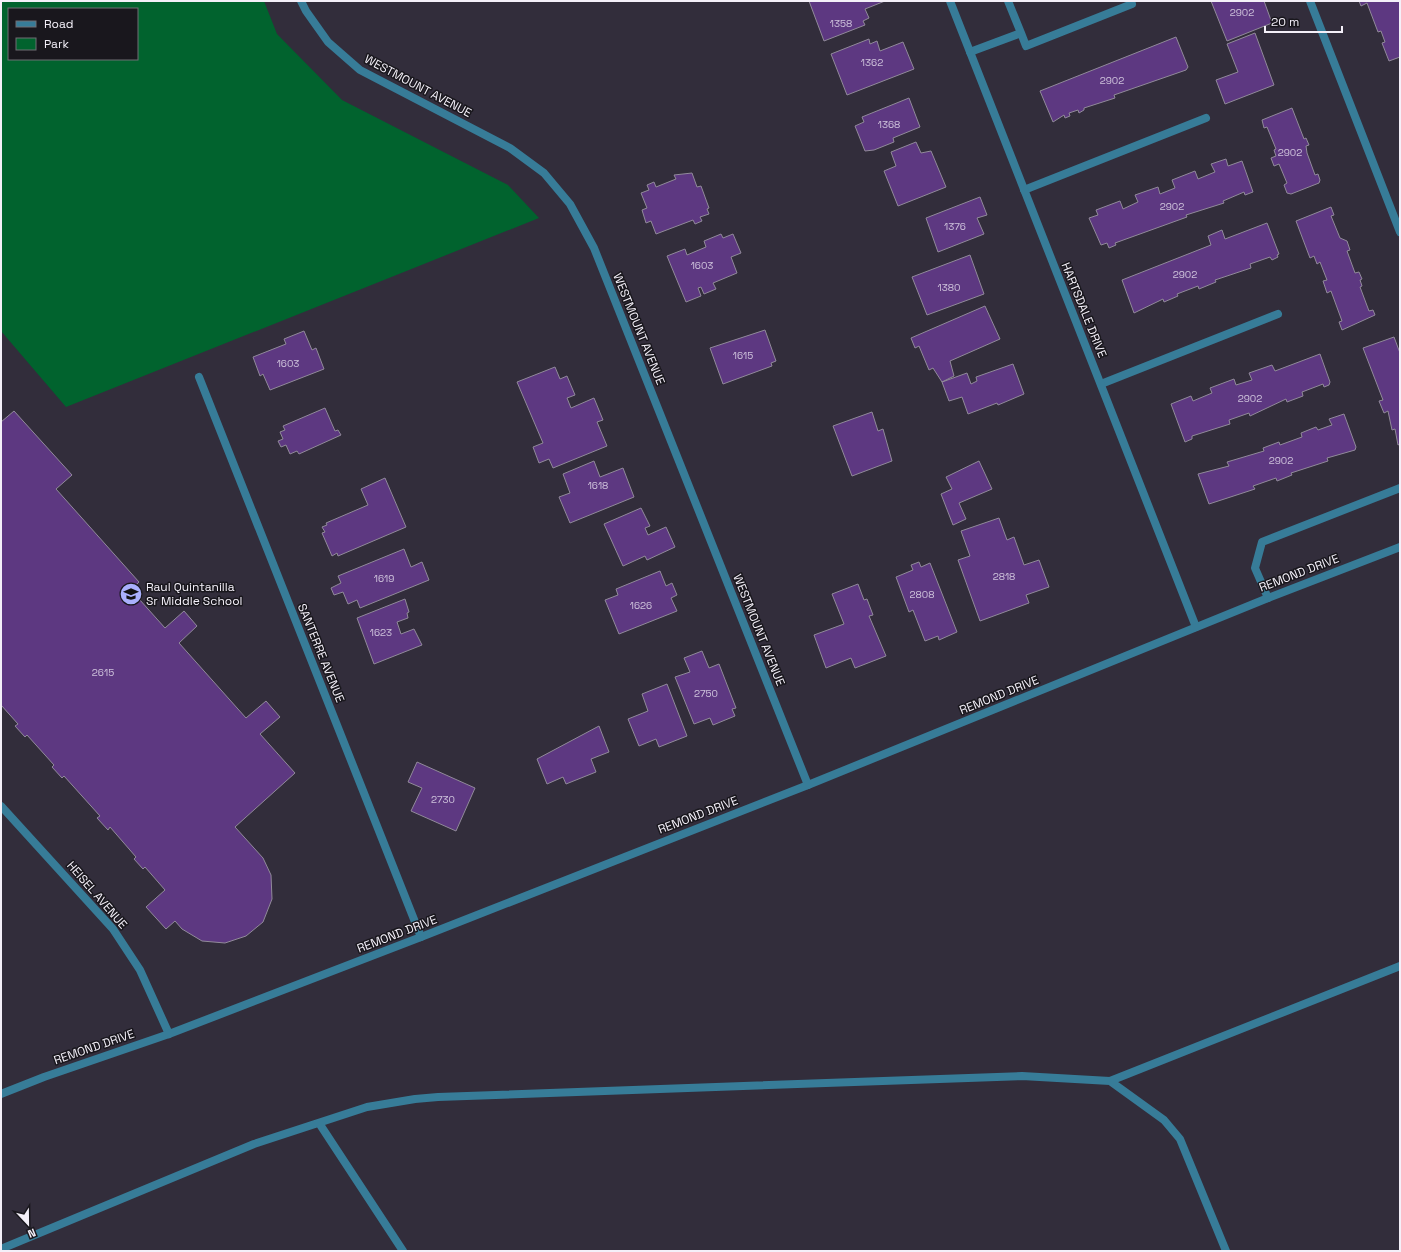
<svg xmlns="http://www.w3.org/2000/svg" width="1401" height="1252" font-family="'Space Grotesk',sans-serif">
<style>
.green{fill:#01632e;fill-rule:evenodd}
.building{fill:#5d3881;stroke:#918a9a}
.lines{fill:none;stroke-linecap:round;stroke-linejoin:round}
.service{stroke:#377c98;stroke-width:8}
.minor{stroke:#377c98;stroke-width:8}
.tertiary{stroke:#377c98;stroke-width:8}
.labels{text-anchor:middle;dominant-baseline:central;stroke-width:3;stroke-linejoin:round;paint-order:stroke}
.number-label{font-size:10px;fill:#cec2db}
.street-label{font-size:12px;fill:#f4f0f9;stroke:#19171d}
.poi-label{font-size:12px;fill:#f4f0f9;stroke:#19171d;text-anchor:start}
</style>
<rect width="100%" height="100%" fill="#322d3b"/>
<path class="green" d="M1 1H264L277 34 342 100 508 185 539 218 66 407 1 331ZM9 9H137V59H9Z"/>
<path class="building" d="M809 1H885L865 9 869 18 863 21 865 25 824 41Z
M1211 1H1264L1272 23 1227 41Z
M1359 1H1400V57L1389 61 1382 43 1385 42 1381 31 1378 32 1367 3 1361 6Z
M1255 33 1274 85 1225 104 1216 80 1238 72 1227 44Z
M1176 37 1188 67 1186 70 1114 95 1115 98 1084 108V110L1079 113 1078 110 1069 113 1070 116 1065 118 1064 115 1053 122 1040 91Z
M869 39 870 44 877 41 880 51 903 42 914 69 847 95 831 54Z
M909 98 920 127 893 138 894 142 874 150 865 151 855 126 864 122 862 117Z
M1292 108 1304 139 1306 138 1309 145 1306 146 1307 153 1315 175 1318 174 1320 180 1319 183 1291 194 1287 193 1284 185 1287 183 1279 164 1274 166 1271 158 1276 156 1274 150 1276 149 1267 127 1264 128 1262 120Z
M916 142 921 153 931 151 946 187 898 206 884 171 896 166 891 152Z
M1226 159 1228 166 1242 161 1253 192 1245 195 1244 192 1223 201 1224 203 1186 215 1187 217 1115 243 1116 245 1109 248 1107 243 1101 245 1089 218 1098 215 1096 210 1120 201 1123 209 1138 202 1135 195 1158 187 1160 194 1175 188 1172 180 1195 171 1198 179 1215 172 1211 164Z
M692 173 697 187 701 186 709 208 707 209 709 214 700 217 702 221 695 224 693 220 656 234 651 221 646 223 642 210 647 208 641 193 649 190 647 185 654 182 656 187 676 179 674 175Z
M980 197 987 215 977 218 984 234 938 252 926 218Z
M1331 207 1334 215 1331 216 1340 238 1347 241 1350 250 1347 251 1355 273 1359 272 1362 279 1360 280 1362 286 1360 287 1369 311 1373 310 1375 315 1342 330 1339 322 1342 321 1331 291 1327 293 1323 281 1327 280 1320 262 1317 264 1314 256 1310 258 1296 221Z
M1267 223 1279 254 1277 255 1278 257 1272 260 1270 257 1250 264 1251 268 1215 280 1216 282 1199 289 1198 286 1177 294 1178 296 1164 302 1163 299 1134 313 1122 280 1211 245 1208 236 1222 230 1225 239Z
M721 234 723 238 733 234 741 253 731 257 737 273 713 283 716 289 704 294 701 287 698 288 701 296 686 302 667 256 685 249 687 255 706 247 704 241Z
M970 255 984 294 927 315 912 277Z
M985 306 1000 339 950 361 954 376 942 382 933 368 929 370 919 346 915 348 911 338Z
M765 330 776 361 771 363 772 366 723 384 710 348Z
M304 331 312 350 316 348 324 369 270 390 263 374 260 376 253 357 286 344 284 339Z
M1394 337 1400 353V444L1398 445 1395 429 1392 430 1388 411 1384 413 1379 401 1383 400 1363 348Z
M1320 354 1330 382 1329 385 1324 387 1323 384 1302 392 1303 396 1287 402 1286 399 1250 416 1249 413 1229 420 1230 424 1192 436V439L1185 442 1171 404 1191 396 1193 401 1212 393 1210 388 1234 379 1236 385 1252 380 1249 373 1272 365 1275 371Z
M1013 364 1024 394 998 405 997 403 968 414 962 397 949 401 942 382 967 373 971 384 977 381 976 377Z
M555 367 560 379 567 376 575 395 567 398 571 408 594 398 603 420 597 422 607 446 553 468 549 459 539 463 533 447 543 443 517 382Z
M325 408 335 431 338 430 341 435 299 454 297 451 290 454 286 445 281 447 278 441 283 439 280 432 285 430 283 426Z
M14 411 72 475 56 489 139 582 131 590 165 628 184 611 197 626 179 643 246 718 266 701 280 717 260 734 295 773 235 827 263 858 271 875 272 899 263 922 246 936 225 943 202 941 182 929 175 921 166 929 146 907 165 890 145 867 143 869 134 859 136 857 110 827 108 830 97 818 100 816 64 776 62 778 52 767 54 765 27 735 25 737 15 726 18 724 1 705V422Z
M872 412 878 431 883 429 892 461 852 476 833 426Z
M1344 414 1356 447 1355 450 1327 458 1328 461 1291 473 1292 475 1277 481 1276 478 1253 486 1255 489 1209 504 1198 474 1229 466 1227 462 1264 451 1263 448 1279 442 1280 445 1302 437 1301 433 1316 427 1318 430 1332 425 1329 419Z
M594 461 600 477 623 468 634 497 570 523 559 497 570 493 563 474Z
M979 461 992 489 959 503 966 519 953 525 941 494 952 489 946 477Z
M385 478 406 527 338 556 337 553 332 556 322 533 325 532 322 527 327 525 326 523 368 505 361 489Z
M641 508 650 526 645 528 648 535 666 527 675 547 647 560 645 556 623 566 604 524Z
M999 518 1007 540 1014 537 1024 565 1039 560 1049 587 1026 595 1029 603 980 621 958 560 970 556 961 531Z
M404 549 411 567 422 562 429 580 360 608 357 600 348 604 343 592 334 595 331 588 341 583 338 576Z
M919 562 921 567 930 563 957 632 939 640 938 636 925 641 913 610 909 612 896 577 913 570 911 565Z
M660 571 666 586 672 583 677 595 671 598 677 611 619 634 605 600 618 595 616 589Z
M858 584 864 600 867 599 873 615 869 616 886 656 855 668 851 658 826 668 814 635 844 624 832 594Z
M405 599 409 612 407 613 408 618 397 622 401 634 414 629 422 645 374 664 357 618Z
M702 651 709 668 719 664 736 708 732 709 735 716 713 725 710 718 694 724 675 677 690 672 684 658Z
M667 684 687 736 659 747 656 739 639 746 628 719 648 711 642 694Z
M599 726 609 752 591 759 596 772 566 784 563 777 547 784 537 759Z
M417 762 475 788 456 831 411 811 422 788 408 782Z"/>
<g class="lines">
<path class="service" d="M1008 1 1021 33
M1310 1 1400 232
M970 52 1021 33 1026 46 1132 4 1131 1
M1024 190 1206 118
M1101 384 1278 314
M1268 598 1255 568 1262 542 1400 488
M1110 1081 1400 966
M319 1123 403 1251
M1 1249 254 1144 367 1107 415 1099 438 1097 1022 1076 1110 1081 1164 1120 1180 1139 1226 1251"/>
<path class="minor" d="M301 1 306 11 328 42 360 70 510 148 544 173 570 204 594 248 808 785
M950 1 1196 627
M199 377 421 937
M1 806 113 929 140 970 169 1034"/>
<path class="tertiary" d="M1 1094 44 1077 169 1034 421 937 808 785 1268 598 1400 547"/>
</g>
<defs>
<g id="school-disc" transform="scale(1.15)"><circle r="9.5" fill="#a9b0fc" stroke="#19171d"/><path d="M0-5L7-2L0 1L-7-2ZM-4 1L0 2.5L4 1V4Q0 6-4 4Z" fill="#111"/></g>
</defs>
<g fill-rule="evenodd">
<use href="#school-disc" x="131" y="594"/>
</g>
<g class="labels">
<g class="number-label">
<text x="1242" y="12">2902</text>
<text x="841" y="23">1358</text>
<text x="872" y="62">1362</text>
<text x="1112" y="80">2902</text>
<text x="889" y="124">1368</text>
<text x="1290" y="152">2902</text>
<text x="1172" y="206">2902</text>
<text x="955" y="226">1376</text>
<text x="702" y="265">1603</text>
<text x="1185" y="274">2902</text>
<text x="949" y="287">1380</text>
<text x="743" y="355">1615</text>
<text x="288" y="363">1603</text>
<text x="1250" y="398">2902</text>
<text x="1281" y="460">2902</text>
<text x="598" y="485">1618</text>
<text x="1004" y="576">2818</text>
<text x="384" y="578">1619</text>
<text x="922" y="594">2808</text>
<text x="641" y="605">1626</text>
<text x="381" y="632">1623</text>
<text x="103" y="672">2615</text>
<text x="706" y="693">2750</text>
<text x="443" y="799">2730</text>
</g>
<g class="street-label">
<text transform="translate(418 86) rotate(28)">WESTMOUNT AVENUE</text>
<text transform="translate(1084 310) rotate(68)">HARTSDALE DRIVE</text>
<text transform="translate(639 329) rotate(68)">WESTMOUNT AVENUE</text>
<text transform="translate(1299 573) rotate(-21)">REMOND DRIVE</text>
<text transform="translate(759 630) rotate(68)">WESTMOUNT AVENUE</text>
<text transform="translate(321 653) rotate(68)">SANTERRE AVENUE</text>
<text transform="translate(999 695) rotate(-22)">REMOND DRIVE</text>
<text transform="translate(698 815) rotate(-21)">REMOND DRIVE</text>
<text transform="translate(97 895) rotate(49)">HEISEL AVENUE</text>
<text transform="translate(397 934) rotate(-21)">REMOND DRIVE</text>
<text transform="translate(94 1047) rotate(-19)">REMOND DRIVE</text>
</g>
<g class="poi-label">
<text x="146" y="587">Raul Quintanilla<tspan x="146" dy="14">Sr Middle School</tspan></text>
</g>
</g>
<rect width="1401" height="1252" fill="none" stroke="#f4f0f9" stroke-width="4"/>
<rect x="8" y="8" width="130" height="52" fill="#19171d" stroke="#716e75"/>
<rect x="16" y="21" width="20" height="6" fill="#377c98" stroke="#716e75"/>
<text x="44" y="28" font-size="12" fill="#f4f0f9">Road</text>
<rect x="16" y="38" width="20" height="12" fill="#01632e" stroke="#716e75"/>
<text x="44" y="48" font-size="12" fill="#f4f0f9">Park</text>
<g transform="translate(28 1224) rotate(158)" stroke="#19171d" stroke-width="3" paint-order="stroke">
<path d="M0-3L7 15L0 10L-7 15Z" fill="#f4f0f9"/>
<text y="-6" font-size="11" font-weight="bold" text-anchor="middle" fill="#f4f0f9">N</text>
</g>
<path d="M1265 26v6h77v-6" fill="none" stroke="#f4f0f9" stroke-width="2"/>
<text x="1271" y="26" font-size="12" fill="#f4f0f9" stroke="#19171d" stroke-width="3" paint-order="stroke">20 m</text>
</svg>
